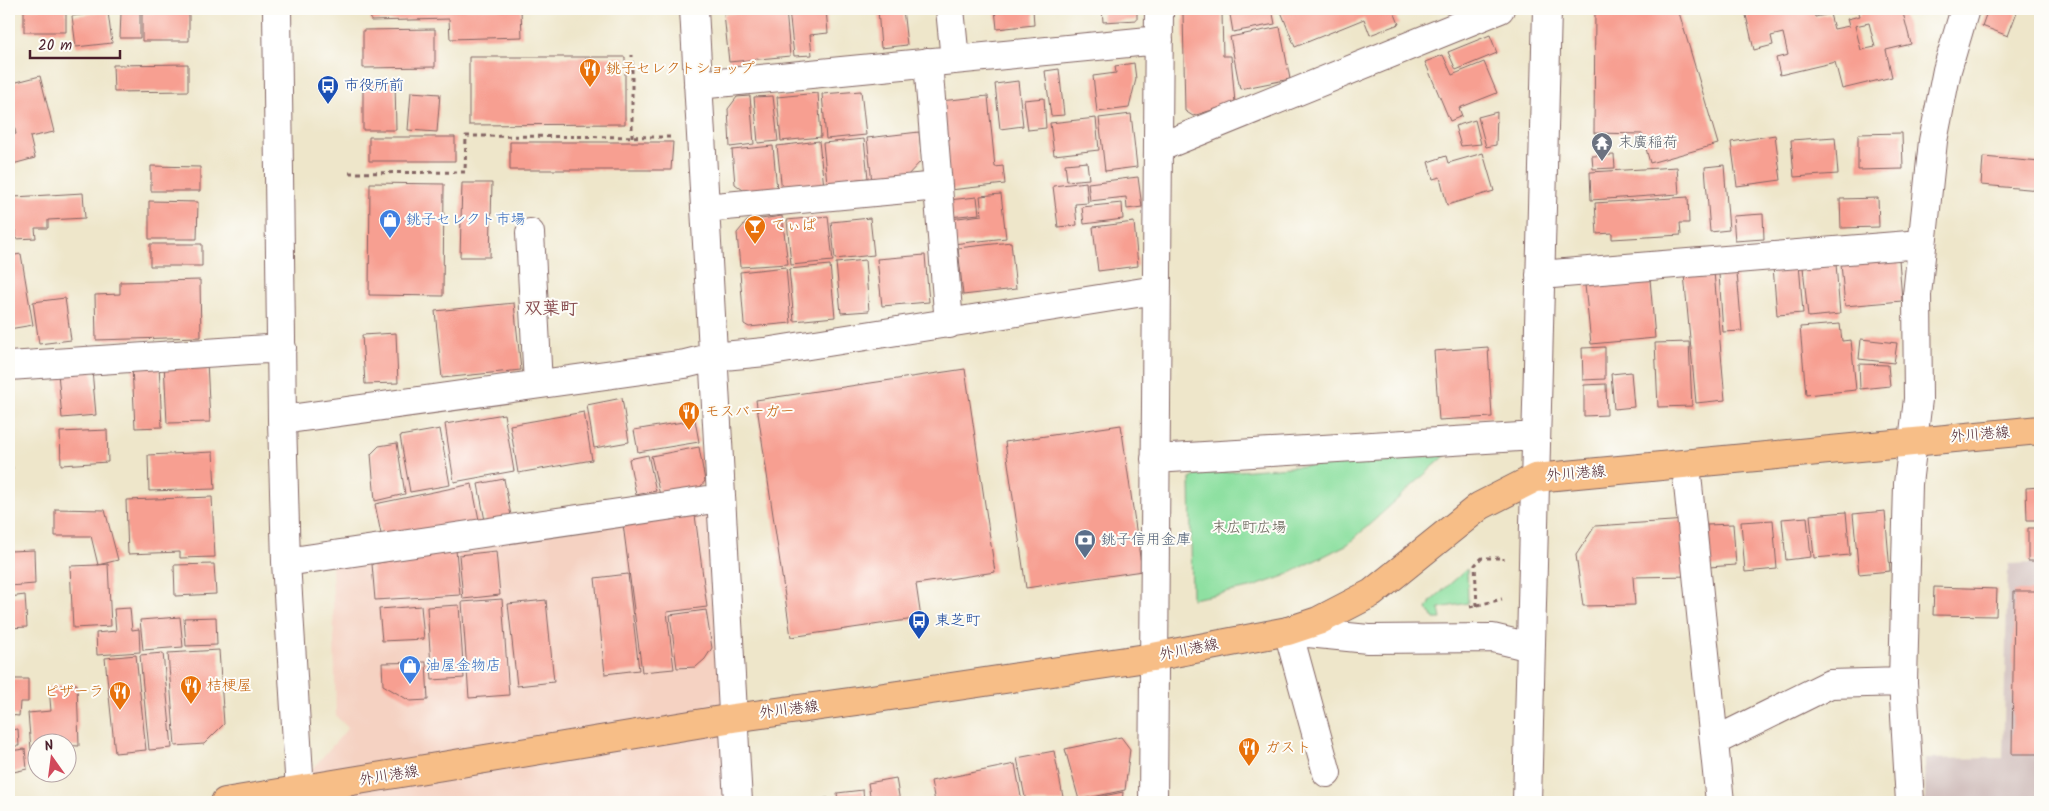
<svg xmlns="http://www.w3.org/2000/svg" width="2049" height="811" font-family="Kalam,'Klee One',sans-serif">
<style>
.built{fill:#f5d2c2}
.industrial{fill:#d1bfbd}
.green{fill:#8ee0a1;stroke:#6c8066}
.building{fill:#f79f91;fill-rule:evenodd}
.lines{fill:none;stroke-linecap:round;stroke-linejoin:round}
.minor-casing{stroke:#836563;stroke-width:30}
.major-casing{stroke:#836563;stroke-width:30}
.path{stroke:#836563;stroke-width:3;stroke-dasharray:4 4;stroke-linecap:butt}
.minor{stroke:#fff;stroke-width:28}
.major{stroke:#f7be87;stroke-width:28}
.labels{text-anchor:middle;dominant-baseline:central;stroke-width:4;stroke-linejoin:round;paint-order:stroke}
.food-label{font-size:15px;fill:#c56008;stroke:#fdfcf7;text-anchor:start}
.transit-label{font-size:15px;fill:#164399;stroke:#fdfcf7;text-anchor:start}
.worship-label{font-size:15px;fill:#5b616d;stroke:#fdfcf7;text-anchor:start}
.shop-label{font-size:15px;fill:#366cbe;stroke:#fdfcf7;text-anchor:start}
.street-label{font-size:15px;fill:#4a1f2b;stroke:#fdfcf7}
.park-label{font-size:15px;fill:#5e594e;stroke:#fdfcf7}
.service-label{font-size:15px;fill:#4e5e75;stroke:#fdfcf7;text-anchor:start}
.quarter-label{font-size:18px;font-weight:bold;fill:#874c4f;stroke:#fdfcf7}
</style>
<rect width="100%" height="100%" fill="#fdfcf7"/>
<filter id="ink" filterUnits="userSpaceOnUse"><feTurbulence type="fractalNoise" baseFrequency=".02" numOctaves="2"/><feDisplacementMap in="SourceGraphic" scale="10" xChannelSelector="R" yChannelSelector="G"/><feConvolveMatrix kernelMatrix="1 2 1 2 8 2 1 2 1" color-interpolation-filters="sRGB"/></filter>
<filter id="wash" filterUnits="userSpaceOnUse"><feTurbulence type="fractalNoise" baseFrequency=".0096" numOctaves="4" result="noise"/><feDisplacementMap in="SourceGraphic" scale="20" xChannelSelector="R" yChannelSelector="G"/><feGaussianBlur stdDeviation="1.12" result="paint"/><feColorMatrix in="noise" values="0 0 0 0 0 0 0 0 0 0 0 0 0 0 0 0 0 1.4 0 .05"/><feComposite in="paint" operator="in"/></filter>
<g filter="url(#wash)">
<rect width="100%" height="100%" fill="#eee6ca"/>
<path class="built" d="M712 511 729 802H283L348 728 336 716 332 564Z"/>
<path class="industrial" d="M2040 563V802H1925V759L2003 758 2008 564Z"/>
<path class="green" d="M1446 455 1348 544 1284 576 1250 588 1192 599 1190 479 1199 474Z
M1467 569 1468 603 1439 608 1441 619H1434L1427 609 1431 601Z"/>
<g id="blocks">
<path class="building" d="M24 9H66V32H24Z
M370 9H521L522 37 450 39 449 19 371 21Z
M786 9 790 56 729 62 724 14Z
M826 9 828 33 810 35 812 55 794 56 789 10Z
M878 9H903L907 45 881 48Z
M995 9H1033L1034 25 997 29Z
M1102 9H1137V20L1103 22Z
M1229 9H1272L1275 24 1233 32Z
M1280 9H1393L1399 24 1370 35 1364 19 1295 47Z
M1595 9H1678L1718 144 1650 163 1642 134 1594 133Z
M1755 9H1813L1815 17 1830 14 1834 29 1849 26 1847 19 1860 16 1858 9H1902L1911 44 1886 50 1892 77 1842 89 1835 62 1780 75 1776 58 1788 55 1783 33 1771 36 1773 45 1754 50 1745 11ZM1869 23 1875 47 1861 50 1855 26Z
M1988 9H2018L2008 36 1982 26Z
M108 12 112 43 76 47 72 16Z
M121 12H140V38H120Z
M142 13H189V41H142Z
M1183 13H1222L1223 56H1231L1235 103 1193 116 1185 111Z
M1280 27 1290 79 1240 89 1230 37Z
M435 29V67L363 68V30Z
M1490 35 1497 53 1456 70 1448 52Z
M1443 55 1452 75 1484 62 1497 93 1459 108 1462 116 1450 121 1425 62Z
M469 57H625V124L469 125Z
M1134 63 1136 79 1129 108 1097 112 1093 76 1116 73 1115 66Z
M188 64V91L114 92 113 65Z
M1059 69 1064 115 1051 116 1045 71Z
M40 76 54 132 30 137 35 158 9 165V136L16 134 11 114 9 115V84Z
M395 80 396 130H363V81Z
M1018 81 1023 126 1000 129 995 84Z
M861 91 866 135 826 139 822 94Z
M411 92 440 94 437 132 408 130Z
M818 93 821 137 781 141 777 97Z
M750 96 754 144 730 147 728 109 737 97Z
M773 96 778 141 758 143 754 97Z
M988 96 995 167 1003 166 1005 184 950 190 940 101Z
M1044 98 1046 128 1028 130 1024 100Z
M1497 112 1496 145 1486 147 1478 117Z
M1131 114 1137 167 1105 171 1099 118Z
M1096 118 1099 150 1054 155 1050 123Z
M1475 120 1481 144 1461 146 1455 126Z
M919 132 922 160 904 179 872 182 867 138Z
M1902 133 1903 169 1858 170V134Z
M1775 135 1781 180 1737 186 1731 142Z
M369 137H455V161H369Z
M1835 137 1838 174 1794 177 1791 140Z
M864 139 868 178 827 183 823 143Z
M819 141 824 187 782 191 777 146Z
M510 142H673L671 170H510Z
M773 146 777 190 755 192 743 190 735 184 732 150Z
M1483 153 1494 191 1447 205 1440 177 1433 179 1428 162 1446 156 1448 163Z
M1614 155 1615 168 1593 169 1592 156Z
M1983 157 2040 162V190L1981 185Z
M1087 162 1089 179 1067 181 1065 164Z
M1724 165 1729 230 1710 232 1705 167Z
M151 166 200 167V191H151Z
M1677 167 1679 194 1591 200 1590 172Z
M1138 177 1142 207 1127 209 1126 197 1090 201 1088 183Z
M1086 182 1088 203 1075 204 1077 225 1058 227 1053 186Z
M370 183 444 184 443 296 369 295Z
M462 183H492L490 257H460Z
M83 193 85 218 48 220V228H35L36 238 15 239V230H9V210H15L14 197Z
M1001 194 1006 238 953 244 950 219 982 215 980 196Z
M977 197 979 214 949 217 948 200Z
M1688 197 1689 223H1680L1681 235 1612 239V233L1597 234 1595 203Z
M1878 198 1879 227 1841 228 1840 199Z
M149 201 198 202 197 239H149Z
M1122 203 1123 219 1084 224 1082 207Z
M1763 214 1764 239 1735 241 1733 216Z
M782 216 788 264 740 267 737 233 747 221Z
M828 216 833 261 791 265 787 220Z
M870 218 874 255 835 259 831 222Z
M1134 222 1138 266 1098 271 1093 227Z
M1011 242 1016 289 963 295 958 248Z
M150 244H202V266H150Z
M21 254 33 325 9 329V256Z
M925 255 929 302 882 306 877 259Z
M1899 259 1902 301 1845 306 1841 264Z
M865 260 869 311 841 313 836 263Z
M1799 264 1803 313 1777 315 1773 267Z
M1836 264 1840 314 1808 317 1803 267Z
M830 265 835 317 794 321 789 269Z
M786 267 791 323 749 327 744 324 740 272Z
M1714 272 1725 400 1696 403 1684 274Z
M1737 273 1742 331 1723 332 1719 274Z
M1650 279 1655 338 1591 344 1585 285Z
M200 280 201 337 96 340 95 295 120 294V282Z
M65 298 71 340 39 344 33 302Z
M514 303 521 370 442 378 435 311Z
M1840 324 1842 341 1851 340 1856 390 1806 395 1800 327Z
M396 333 398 383 365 384 362 335Z
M1861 339 1897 343 1894 363 1859 359Z
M1689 342 1692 406 1658 407 1655 343Z
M1488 347 1492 417 1439 420 1434 351Z
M1605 347V379L1583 380 1582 348Z
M207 361 210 422 167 423 164 363Z
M159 364 162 427 135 428 132 366Z
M1859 364 1888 365 1890 386 1860 389Z
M965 369 995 572 916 584 921 618 791 637 756 400Z
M92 370 96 415 62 418 58 373Z
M1631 372 1634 407 1614 409 1611 374Z
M1606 384 1607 415 1584 416V385Z
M622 398 629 442 594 448 587 405Z
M584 412 592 460 518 473 510 425Z
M504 414 514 471 454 482 445 424Z
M695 420 699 442 638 452 634 430Z
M1121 425 1142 571 1026 588 1005 442Z
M440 429 450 485 410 492 400 436Z
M107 430 108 462 61 465 60 432Z
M397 443 405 494 375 501 371 454 379 446Z
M9 444 13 469H9Z
M699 447 705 481 697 491 661 500 651 456Z
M213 452 215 489 149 491 148 455Z
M648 455 656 491 636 495 629 459Z
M504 479 512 521 486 526 478 484Z
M472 484 480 525 383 544 375 504Z
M2040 487V520H2027L2026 488Z
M212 497 215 557 180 558V552L128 554 126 500Z
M55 509 105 510 118 560 98 565 108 564 111 626 73 628 70 566 98 565 91 536H55Z
M1885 511 1890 571 1859 574 1853 514Z
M1846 512 1850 555 1814 558 1810 515Z
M695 515 707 607 667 612 674 669 642 672 623 524Z
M1807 517 1811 557 1786 560 1782 519Z
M1687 520 1692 576 1633 577 1635 605 1583 606 1576 555 1595 526Z
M1773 520 1777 569 1745 572 1741 522Z
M1733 524 1736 565 1709 567 1707 525Z
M2028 528H2040V561H2028Z
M34 550 35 584 9 586V551Z
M456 550 460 595 375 600 372 564Z
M496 551 500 595 463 599 459 555Z
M214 564 216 594 175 596 174 565Z
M628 574 639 670 605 674 595 578Z
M1934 587 1997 589 1996 616 1933 615Z
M2014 591H2040V754H2012Z
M25 595 27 627 9 628V597Z
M502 599 509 695 469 698 462 602Z
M546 600 554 682 517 686 508 604Z
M459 605 464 678 432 680 427 607Z
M421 606 424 639 382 641 379 609Z
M130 608 132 630 139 629 140 652 97 655 96 633 116 631 114 609Z
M706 610 712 648 705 659 696 667 677 668 670 615Z
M180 617 183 647 143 650 140 620Z
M216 617 217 645 186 646 184 618Z
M219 650 224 724 204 744 175 746 168 653Z
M163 653 172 748 149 750 140 655Z
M136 655 146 750 115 753 105 658Z
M426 662 428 700 410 701 383 685 382 663Z
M9 679H28V702H20L19 716 9 715Z
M77 684 79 746 38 744V749H31L28 713 51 711 49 687Z
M18 729 19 746H9V730Z
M1121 737 1130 749 1125 790 1079 800 1065 749Z
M25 749 27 769 9 773V751Z
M1054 751 1064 802H1026L1017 758Z
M1015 764 1022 802H935L931 781Z
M896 778 900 802H871L868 783Z
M863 790 864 802H838L837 793Z
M1123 792 1122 802H1080V801Z
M828 798 829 802H799V801Z"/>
</g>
</g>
<g filter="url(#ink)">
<use href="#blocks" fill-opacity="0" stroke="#836563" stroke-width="1"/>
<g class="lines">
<g class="minor-casing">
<path id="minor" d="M277 9 282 420 286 562 300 791
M694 9 738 802
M950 9 955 60
M928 62 949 324
M698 85 1159 40
M1158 148 1500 9
M705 208 938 186
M530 233 538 384
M1540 275 1921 244
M9 366 282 348
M282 420 685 364 713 357 765 352 1156 290
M1155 459 1536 436
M1686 465 1720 802
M286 562 721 498
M1715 741 1830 684 1903 682
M1327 773 1288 631 1368 639 1493 638 1530 647
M1153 802 1159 9
M1527 802 1547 9
M1910 802 1903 682 1908 484 1918 399 1917 295 1933 141 1947 70 1965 9"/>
</g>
<g class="major-casing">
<path id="major" d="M225 802 733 718 864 700 1153 657 1288 631 1318 621 1372 593 1480 506 1535 478 2040 430"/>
</g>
<path class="path" d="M632 137V55
M349 173 465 172 466 136 673 137
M1477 606 1475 565 1482 558H1503V560
M1470 607 1502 599"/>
<use href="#minor" class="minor"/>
<use href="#major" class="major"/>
</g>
</g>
<defs>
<g id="restaurant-pin" transform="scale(1.125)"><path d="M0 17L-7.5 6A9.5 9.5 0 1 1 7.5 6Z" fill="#e8710a" stroke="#fdfcf7"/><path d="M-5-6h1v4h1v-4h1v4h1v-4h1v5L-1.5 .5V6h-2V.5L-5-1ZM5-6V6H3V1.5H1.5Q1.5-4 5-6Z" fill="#fff"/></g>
<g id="bus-pin" transform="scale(1.125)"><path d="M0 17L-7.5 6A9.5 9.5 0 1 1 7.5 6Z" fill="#1a4fb4" stroke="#fdfcf7"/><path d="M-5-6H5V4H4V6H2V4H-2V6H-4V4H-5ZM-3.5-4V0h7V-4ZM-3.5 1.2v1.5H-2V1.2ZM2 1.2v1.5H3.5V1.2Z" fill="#fff"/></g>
<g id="temple-pin" transform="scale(1.125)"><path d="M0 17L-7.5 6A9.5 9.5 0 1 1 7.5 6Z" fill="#6b7280" stroke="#fdfcf7"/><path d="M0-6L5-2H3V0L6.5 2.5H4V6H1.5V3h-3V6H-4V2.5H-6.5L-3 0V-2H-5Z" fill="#fff"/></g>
<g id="shop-pin" transform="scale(1.125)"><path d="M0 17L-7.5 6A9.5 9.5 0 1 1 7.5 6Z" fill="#3f7fe0" stroke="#fdfcf7"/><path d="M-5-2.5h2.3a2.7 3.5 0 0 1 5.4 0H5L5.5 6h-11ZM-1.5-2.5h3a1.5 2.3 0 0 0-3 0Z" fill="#fff"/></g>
<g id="bar-pin" transform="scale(1.125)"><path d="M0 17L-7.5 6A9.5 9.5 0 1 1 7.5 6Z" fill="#e8710a" stroke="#fdfcf7"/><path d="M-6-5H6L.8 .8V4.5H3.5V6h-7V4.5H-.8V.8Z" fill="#fff"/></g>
<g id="bank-pin" transform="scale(1.125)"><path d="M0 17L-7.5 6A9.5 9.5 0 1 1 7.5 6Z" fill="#5c6f8a" stroke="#fdfcf7"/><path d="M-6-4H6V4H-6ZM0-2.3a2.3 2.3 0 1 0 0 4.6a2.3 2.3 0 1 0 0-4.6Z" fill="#fff"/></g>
</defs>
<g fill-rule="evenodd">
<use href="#restaurant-pin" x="590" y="69"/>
<use href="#bus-pin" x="328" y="86"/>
<use href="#temple-pin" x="1602" y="143"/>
<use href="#shop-pin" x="390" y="220"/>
<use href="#bar-pin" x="755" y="226"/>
<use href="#restaurant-pin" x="689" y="412"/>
<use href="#bank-pin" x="1085" y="540"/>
<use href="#bus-pin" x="919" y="621"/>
<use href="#shop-pin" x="410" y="666"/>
<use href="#restaurant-pin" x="191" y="686"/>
<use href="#restaurant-pin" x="120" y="692"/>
<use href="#restaurant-pin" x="1249" y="748"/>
</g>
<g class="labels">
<g class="food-label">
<text x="606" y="69">銚子セレクトショップ</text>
<text x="771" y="226">てぃぱ</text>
<text x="705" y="412">モスバーガー</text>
<text x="207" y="686">桔梗屋</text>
<text x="104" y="692" text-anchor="end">ピザーラ</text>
<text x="1265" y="748">ガスト</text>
</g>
<g class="transit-label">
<text x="344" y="86">市役所前</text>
<text x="935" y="621">東芝町</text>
</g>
<g class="worship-label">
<text x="1618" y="143">末廣稲荷</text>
</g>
<g class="shop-label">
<text x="406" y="220">銚子セレクト市場</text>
<text x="426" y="666">油屋金物店</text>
</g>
<g class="street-label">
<text transform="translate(1980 435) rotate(-5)">外川港線</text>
<text transform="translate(1576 474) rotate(-5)">外川港線</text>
<text transform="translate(1189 650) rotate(-11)">外川港線</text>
<text transform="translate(789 710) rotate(-7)">外川港線</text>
<text transform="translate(389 776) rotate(-9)">外川港線</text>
</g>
<g class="park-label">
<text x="1249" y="528">末広町広場</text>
</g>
<g class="service-label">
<text x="1101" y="540">銚子信用金庫</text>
</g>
<g class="quarter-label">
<text x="551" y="309">双葉町</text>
</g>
</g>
<rect width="2049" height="811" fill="none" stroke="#fdfcf7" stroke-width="30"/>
<g transform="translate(52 758) rotate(346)"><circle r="24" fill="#fdfcf7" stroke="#b5a4a5"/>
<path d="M0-4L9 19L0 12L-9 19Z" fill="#d1495b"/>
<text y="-8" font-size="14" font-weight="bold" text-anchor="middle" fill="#4a1f2b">N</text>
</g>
<path d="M30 50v8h90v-8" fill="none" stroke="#4a1f2b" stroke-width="2.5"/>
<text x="38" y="50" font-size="15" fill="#4a1f2b" stroke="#fdfcf7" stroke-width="4" paint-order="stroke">20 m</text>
</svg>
